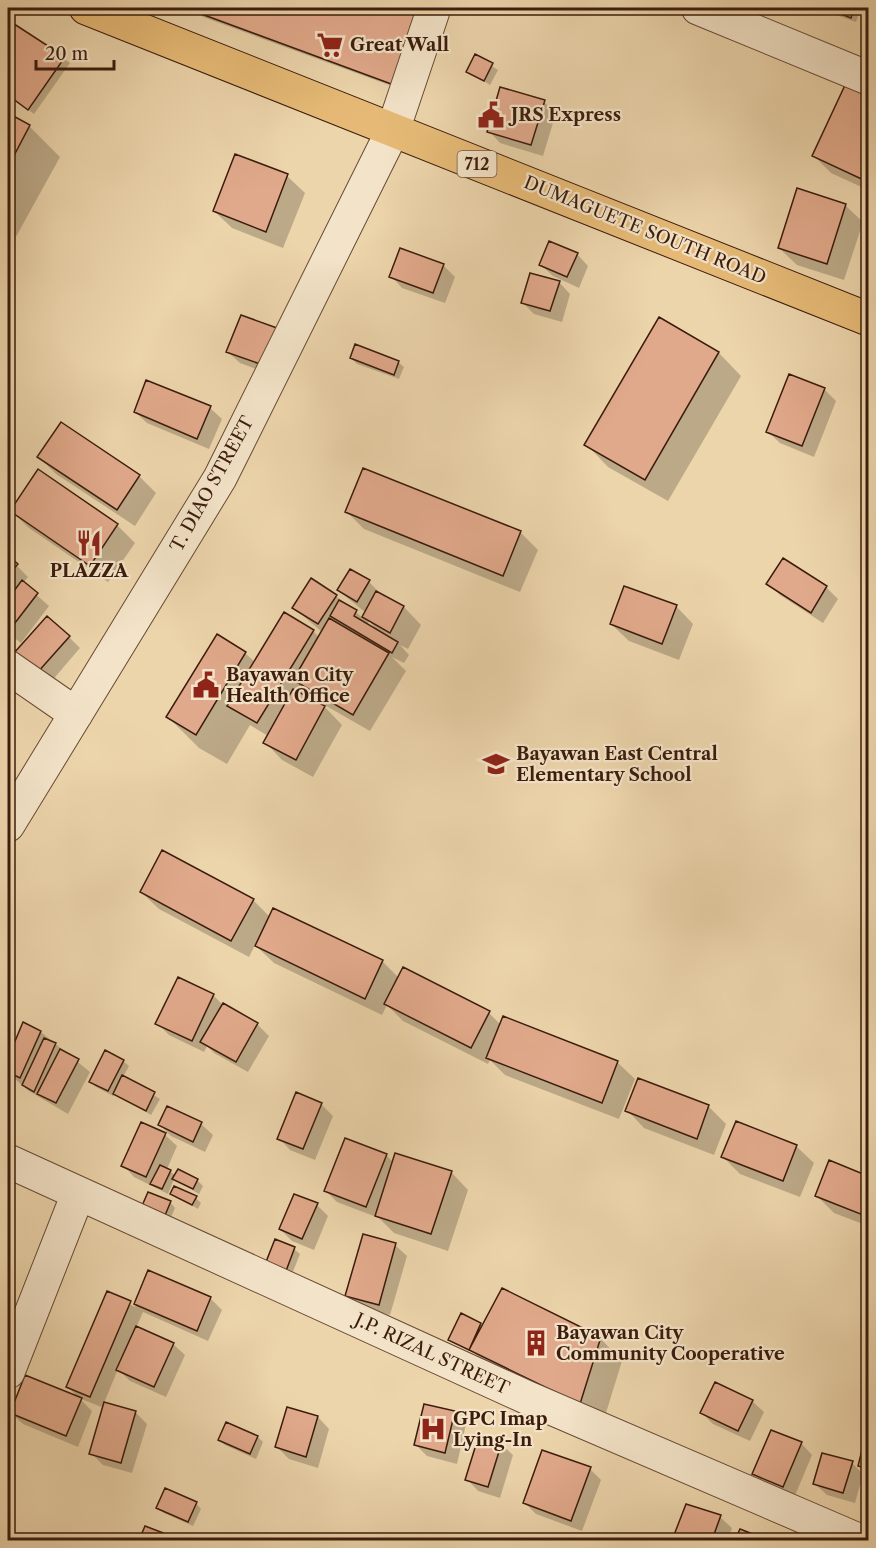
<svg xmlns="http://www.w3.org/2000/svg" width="876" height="1548" font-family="'Libre Caslon Text',serif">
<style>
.shadow{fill:#0003;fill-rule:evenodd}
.building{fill:#e1a98b;stroke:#3b1c0c;stroke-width:1.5}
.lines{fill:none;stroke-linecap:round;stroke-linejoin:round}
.minor-casing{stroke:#674a34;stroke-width:35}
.highway-casing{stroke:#3b1c0c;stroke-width:35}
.minor{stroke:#f3e3c8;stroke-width:33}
.highway{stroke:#e6ba76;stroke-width:33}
.labels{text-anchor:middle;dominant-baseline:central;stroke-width:4.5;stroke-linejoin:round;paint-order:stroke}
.shield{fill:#f3e3c8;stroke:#725844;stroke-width:1.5}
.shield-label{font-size:16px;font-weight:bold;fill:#3b1c0c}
.poi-label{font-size:18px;font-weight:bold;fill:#3b1c0c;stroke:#f3e3c8;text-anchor:start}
.street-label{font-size:18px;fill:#3b1c0c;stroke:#f3e3c8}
</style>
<rect width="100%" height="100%" fill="#ecd4ab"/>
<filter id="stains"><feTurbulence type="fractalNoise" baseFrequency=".00333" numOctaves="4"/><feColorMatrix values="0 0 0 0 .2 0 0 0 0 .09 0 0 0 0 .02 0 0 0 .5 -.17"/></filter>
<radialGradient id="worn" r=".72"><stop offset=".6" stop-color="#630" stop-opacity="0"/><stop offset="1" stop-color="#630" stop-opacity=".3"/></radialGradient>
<path class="shadow" d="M199 8H415L420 9 400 89 203 17 197 12Z
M827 8H861L856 22 833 14Z
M8 22 70 63 34 114 8 95Z
M476 56 498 70 490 85 468 71Z
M847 85 868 95V190L831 173 814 156Z
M544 102 556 113 543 156 500 143 489 131Z
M8 115 29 126 60 157 12 244 8 242Z
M236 156 287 176 305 193 283 248 232 228 214 211Z
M845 205 863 222 844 280 797 265 779 248Z
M577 254 588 266 579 288 553 276 541 265Z
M443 265 455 277 445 303 402 288 391 276Z
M559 282 570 294 562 322 534 314 523 303Z
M242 316 274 376 240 363 228 352Z
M659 319 719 353 741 376 668 501 608 467 586 444Z
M351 358 398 362 404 367 399 379 357 364Z
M824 389 836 401 814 457 780 443 768 432Z
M210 408 222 419 209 449 147 423 135 412Z
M39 457 139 476 156 493 135 526 56 474Z
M38 471 117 525 135 543 108 582 29 528 11 511Z
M347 512 520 532 538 550 520 592 364 529Z
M8 557 28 577 23 583 49 606 21 643 8 633Z
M783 560 827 588 838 599 823 623 780 595 768 584Z
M369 582 384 597 404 607 421 625 408 649 400 645 409 655 404 663 392 657 406 671 370 731 321 703 342 725 313 777 282 760 265 742 268 736 250 725 227 764 199 748 168 717 245 653 255 662 313 631 319 637 322 632 294 608 336 596 363 618 366 613 338 590ZM369 621 377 630 367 625ZM305 690 317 702 302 695Z
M676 606 693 624 679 660 629 641 611 624Z
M69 637 80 648 50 683 28 664Z
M141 892 253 900 270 917 274 909 382 961 399 978 489 1013 501 1025 617 1062 635 1079 619 1119 505 1075 490 1060 488 1064 403 1021 387 1005 382 1015 274 963 255 945 249 957 159 909Z
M178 979 213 995 222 1004 257 1024 269 1036 248 1072 214 1053 207 1046 204 1052 169 1035 157 1023Z
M24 1024 41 1032 90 1072 68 1114 29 1091 8 1073V1061Z
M123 1061 129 1066 123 1077 160 1099 151 1115 115 1093 113 1096 96 1087 90 1081Z
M639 1080 709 1107 726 1124 714 1155 644 1128 627 1110Z
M321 1104 333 1116 315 1160 290 1150 279 1138Z
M142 1124 165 1135 177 1146 167 1169 176 1176 178 1171 197 1180 203 1186 199 1194 174 1179 168 1194 134 1177 123 1165Z
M201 1124 213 1135 205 1152 171 1136 160 1125Z
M796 1146 814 1163 800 1197 740 1174 723 1157Z
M386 1155 394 1163 451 1172 468 1190 448 1251 394 1233 379 1218 337 1202 326 1191Z
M830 1162 868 1177V1226L834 1213 817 1196Z
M149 1194 170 1202 175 1208 166 1229Z
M172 1194 196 1198 201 1203 198 1209Z
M317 1205 328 1216 314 1250 292 1241 280 1229Z
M395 1245 407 1256 390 1315 359 1307 347 1295Z
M294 1249 300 1254 288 1284 270 1277Z
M149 1272 210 1298 222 1310 208 1341 143 1312 136 1328 173 1344 185 1355 166 1397 130 1381 118 1369 104 1403 135 1412 147 1424 132 1473 103 1465 91 1453 104 1408 79 1398 67 1386 108 1293 135 1307Z
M480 1324 483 1327 600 1338 622 1361 602 1426 493 1372 477 1355 450 1340Z
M81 1400 92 1411 78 1447 23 1424 11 1413Z
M752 1401 764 1412 750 1441 713 1424 702 1413Z
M425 1406 455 1413 466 1424 457 1464 427 1456 416 1445Z
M288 1408 318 1417 329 1429 318 1468 289 1459 277 1447Z
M258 1437 263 1442 256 1459 225 1445 220 1440Z
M801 1443 812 1455 794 1498 765 1486 754 1474Z
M501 1444 513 1455 500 1498 478 1491 467 1479Z
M864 1448 868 1449V1472L859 1465Z
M852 1463 863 1474 855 1503 827 1495 815 1484Z
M590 1469 601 1480 582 1531 536 1514 525 1503Z
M196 1503 201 1509 193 1526 164 1513 158 1508Z
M720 1517 732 1528 728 1540H682L676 1534Z
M146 1528 178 1540H141Z"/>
<path class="building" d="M198 8H420L394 85 196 12Z
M826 8H854L851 18Z
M8 20 65 57 28 110 8 95Z
M475 54 493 63 484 81 466 72Z
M846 83 868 93V182L812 156Z
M500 87 545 100 531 145 487 132Z
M8 113 30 125 8 167Z
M235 154 288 174 266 232 213 211Z
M797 188 846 204 827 264 778 248Z
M549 241 578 253 567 277 539 265Z
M400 248 444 264 433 293 389 277Z
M530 273 560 281 550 311 521 303Z
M241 315 277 328 263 365 226 352Z
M659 317 719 352 645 480 584 445Z
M355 344 399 361 394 375 350 358Z
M789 374 825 388 802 446 766 432Z
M146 380 211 406 197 439 134 412Z
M61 422 140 475 117 510 37 457Z
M363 468 521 531 503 576 345 512Z
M38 469 118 524 90 566 10 511Z
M8 555 18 564 8 575Z
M783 558 827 586 811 613 766 584Z
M350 569 370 580 357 602 337 590Z
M311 578 337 595 318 624 292 608Z
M22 580 38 593 8 632V599Z
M624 586 677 605 662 644 610 624Z
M376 591 404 606 390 633 362 617Z
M339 600 357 610 354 616 398 642 392 653 330 616Z
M284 612 314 630 257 723 227 706Z
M47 616 70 636 37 673 14 653Z
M329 618 389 653 353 715 293 680Z
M217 634 246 652 196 735 166 717Z
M293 689 325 706 296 760 263 743Z
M162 850 254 899 231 941 140 892Z
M273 908 383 960 365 999 255 946Z
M403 967 490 1011 471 1048 384 1004Z
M178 977 214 994 192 1041 155 1024Z
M223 1003 258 1023 236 1062 200 1042Z
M503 1016 618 1061 602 1103 486 1058Z
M23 1022 41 1031 20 1078 8 1072V1058Z
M44 1038 56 1043 34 1092 22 1085Z
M60 1049 79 1059 56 1103 37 1094Z
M105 1050 124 1060 108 1091 89 1082Z
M122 1075 155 1092 146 1111 113 1094Z
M638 1078 709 1105 697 1139 625 1111Z
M296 1092 322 1103 303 1149 277 1139Z
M167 1106 202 1122 193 1142 158 1125Z
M736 1121 797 1145 783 1181 721 1157Z
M141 1122 166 1133 146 1177 121 1166Z
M345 1138 387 1154 366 1207 324 1191Z
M395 1153 452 1171 431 1234 375 1216Z
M829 1160 868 1176V1217L815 1196Z
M160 1165 171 1170 162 1189 150 1184Z
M178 1169 198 1179 193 1189 172 1179Z
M174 1186 197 1196 192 1205 170 1194Z
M148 1192 171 1201 161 1225 138 1215Z
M294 1194 318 1203 302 1239 279 1229Z
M363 1234 396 1243 379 1305 345 1296Z
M275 1239 295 1247 283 1279 262 1272Z
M148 1270 211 1297 197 1331 134 1304Z
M502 1288 601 1337 580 1404 469 1350Z
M107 1291 131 1301 90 1397 66 1387Z
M461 1313 481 1323 469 1350 448 1340Z
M136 1326 174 1343 154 1387 116 1370Z
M25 1375 82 1398 66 1436 10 1413Z
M715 1382 753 1400 738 1431 700 1413Z
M104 1402 136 1411 121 1463 89 1454Z
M424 1404 455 1411 445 1453 414 1445Z
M287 1407 318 1416 306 1457 275 1447Z
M226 1422 258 1436 250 1454 218 1440Z
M771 1430 802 1442 783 1487 752 1474Z
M479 1435 502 1442 488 1487 465 1480Z
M863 1446 868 1447V1469L858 1466Z
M542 1450 591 1467 571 1521 523 1503Z
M822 1453 853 1461 843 1493 813 1484Z
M165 1488 197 1502 188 1522 156 1508Z
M686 1504 721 1515 712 1540H691L674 1535Z
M145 1526 179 1539V1540H139Z
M740 1529 763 1538 762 1540H735Z"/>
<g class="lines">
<g class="minor-casing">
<path id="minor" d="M698 8 868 78
M8 667 76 714
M8 825 220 478 393 130 434 8
M8 1161 528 1398 858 1540
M8 1372 78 1194"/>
</g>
<g class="highway-casing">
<path id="highway" d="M86 8 868 319"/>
</g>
<use href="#minor" class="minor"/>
<use href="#highway" class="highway"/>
</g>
<defs>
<g id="supermarket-bare" transform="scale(2.07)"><path d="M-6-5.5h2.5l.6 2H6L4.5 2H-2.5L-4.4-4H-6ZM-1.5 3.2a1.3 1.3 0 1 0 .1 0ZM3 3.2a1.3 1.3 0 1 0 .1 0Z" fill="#8f2418" stroke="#f3e3c8" stroke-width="2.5" paint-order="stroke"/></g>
<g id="civic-bare" transform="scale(2.07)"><path d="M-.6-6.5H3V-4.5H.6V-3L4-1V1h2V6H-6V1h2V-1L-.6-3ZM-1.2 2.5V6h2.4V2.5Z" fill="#8f2418" stroke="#f3e3c8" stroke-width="2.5" paint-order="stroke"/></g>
<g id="restaurant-bare" transform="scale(2.07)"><path d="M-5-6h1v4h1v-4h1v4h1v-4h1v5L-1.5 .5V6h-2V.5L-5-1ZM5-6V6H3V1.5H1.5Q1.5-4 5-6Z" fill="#8f2418" stroke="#f3e3c8" stroke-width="2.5" paint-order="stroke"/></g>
<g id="school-bare" transform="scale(2.07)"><path d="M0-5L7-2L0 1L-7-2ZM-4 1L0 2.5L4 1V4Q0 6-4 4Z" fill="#8f2418" stroke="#f3e3c8" stroke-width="2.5" paint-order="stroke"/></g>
<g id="building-bare" transform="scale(2.07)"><path d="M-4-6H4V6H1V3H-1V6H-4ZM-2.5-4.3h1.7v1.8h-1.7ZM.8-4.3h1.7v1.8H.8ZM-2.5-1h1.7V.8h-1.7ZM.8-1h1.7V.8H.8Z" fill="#8f2418" stroke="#f3e3c8" stroke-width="2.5" paint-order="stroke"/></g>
<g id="hospital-bare" transform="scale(2.07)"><path d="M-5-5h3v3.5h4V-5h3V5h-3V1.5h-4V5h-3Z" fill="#8f2418" stroke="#f3e3c8" stroke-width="2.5" paint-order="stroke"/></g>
</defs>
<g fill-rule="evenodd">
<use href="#supermarket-bare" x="330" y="45"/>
<use href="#civic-bare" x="491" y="115"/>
<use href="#restaurant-bare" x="89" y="543"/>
<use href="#civic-bare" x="206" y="685"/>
<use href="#school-bare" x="496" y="764"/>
<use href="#building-bare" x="536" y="1343"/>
<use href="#hospital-bare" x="433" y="1429"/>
</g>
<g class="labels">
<rect class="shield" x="457.5" y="151" width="39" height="26" rx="4.5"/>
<g class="shield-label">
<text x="477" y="164">712</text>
</g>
<g class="poi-label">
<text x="350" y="45">Great Wall</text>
<text x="511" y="115">JRS Express</text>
<text x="89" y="571" text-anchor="middle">PLAZZA</text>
<text x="226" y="675">Bayawan City<tspan x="226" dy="21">Health Office</tspan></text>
<text x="516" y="754">Bayawan East Central<tspan x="516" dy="21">Elementary School</tspan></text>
<text x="556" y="1333">Bayawan City<tspan x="556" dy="21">Community Cooperative</tspan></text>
<text x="453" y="1419">GPC Imap<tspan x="453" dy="21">Lying-In</tspan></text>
</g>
<g class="street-label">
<text transform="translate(645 230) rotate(22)">DUMAGUETE SOUTH ROAD</text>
<text transform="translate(212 484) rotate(-61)">T. DIAO STREET</text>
<text transform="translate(432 1354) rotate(25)">J.P. RIZAL STREET</text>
</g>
</g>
<rect width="876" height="1548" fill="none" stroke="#ecd4ab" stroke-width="30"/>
<rect x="9" y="9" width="858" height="1530" fill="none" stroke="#3b1c0c" stroke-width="3"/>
<rect x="15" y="15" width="846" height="1518" fill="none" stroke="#3b1c0c" stroke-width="1.5"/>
<path d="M36 60v9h78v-9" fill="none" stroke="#3b1c0c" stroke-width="3"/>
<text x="45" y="60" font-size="18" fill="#3b1c0c" stroke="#f3e3c8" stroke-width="4.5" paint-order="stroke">20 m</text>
<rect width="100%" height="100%" filter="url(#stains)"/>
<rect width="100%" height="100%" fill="url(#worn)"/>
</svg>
